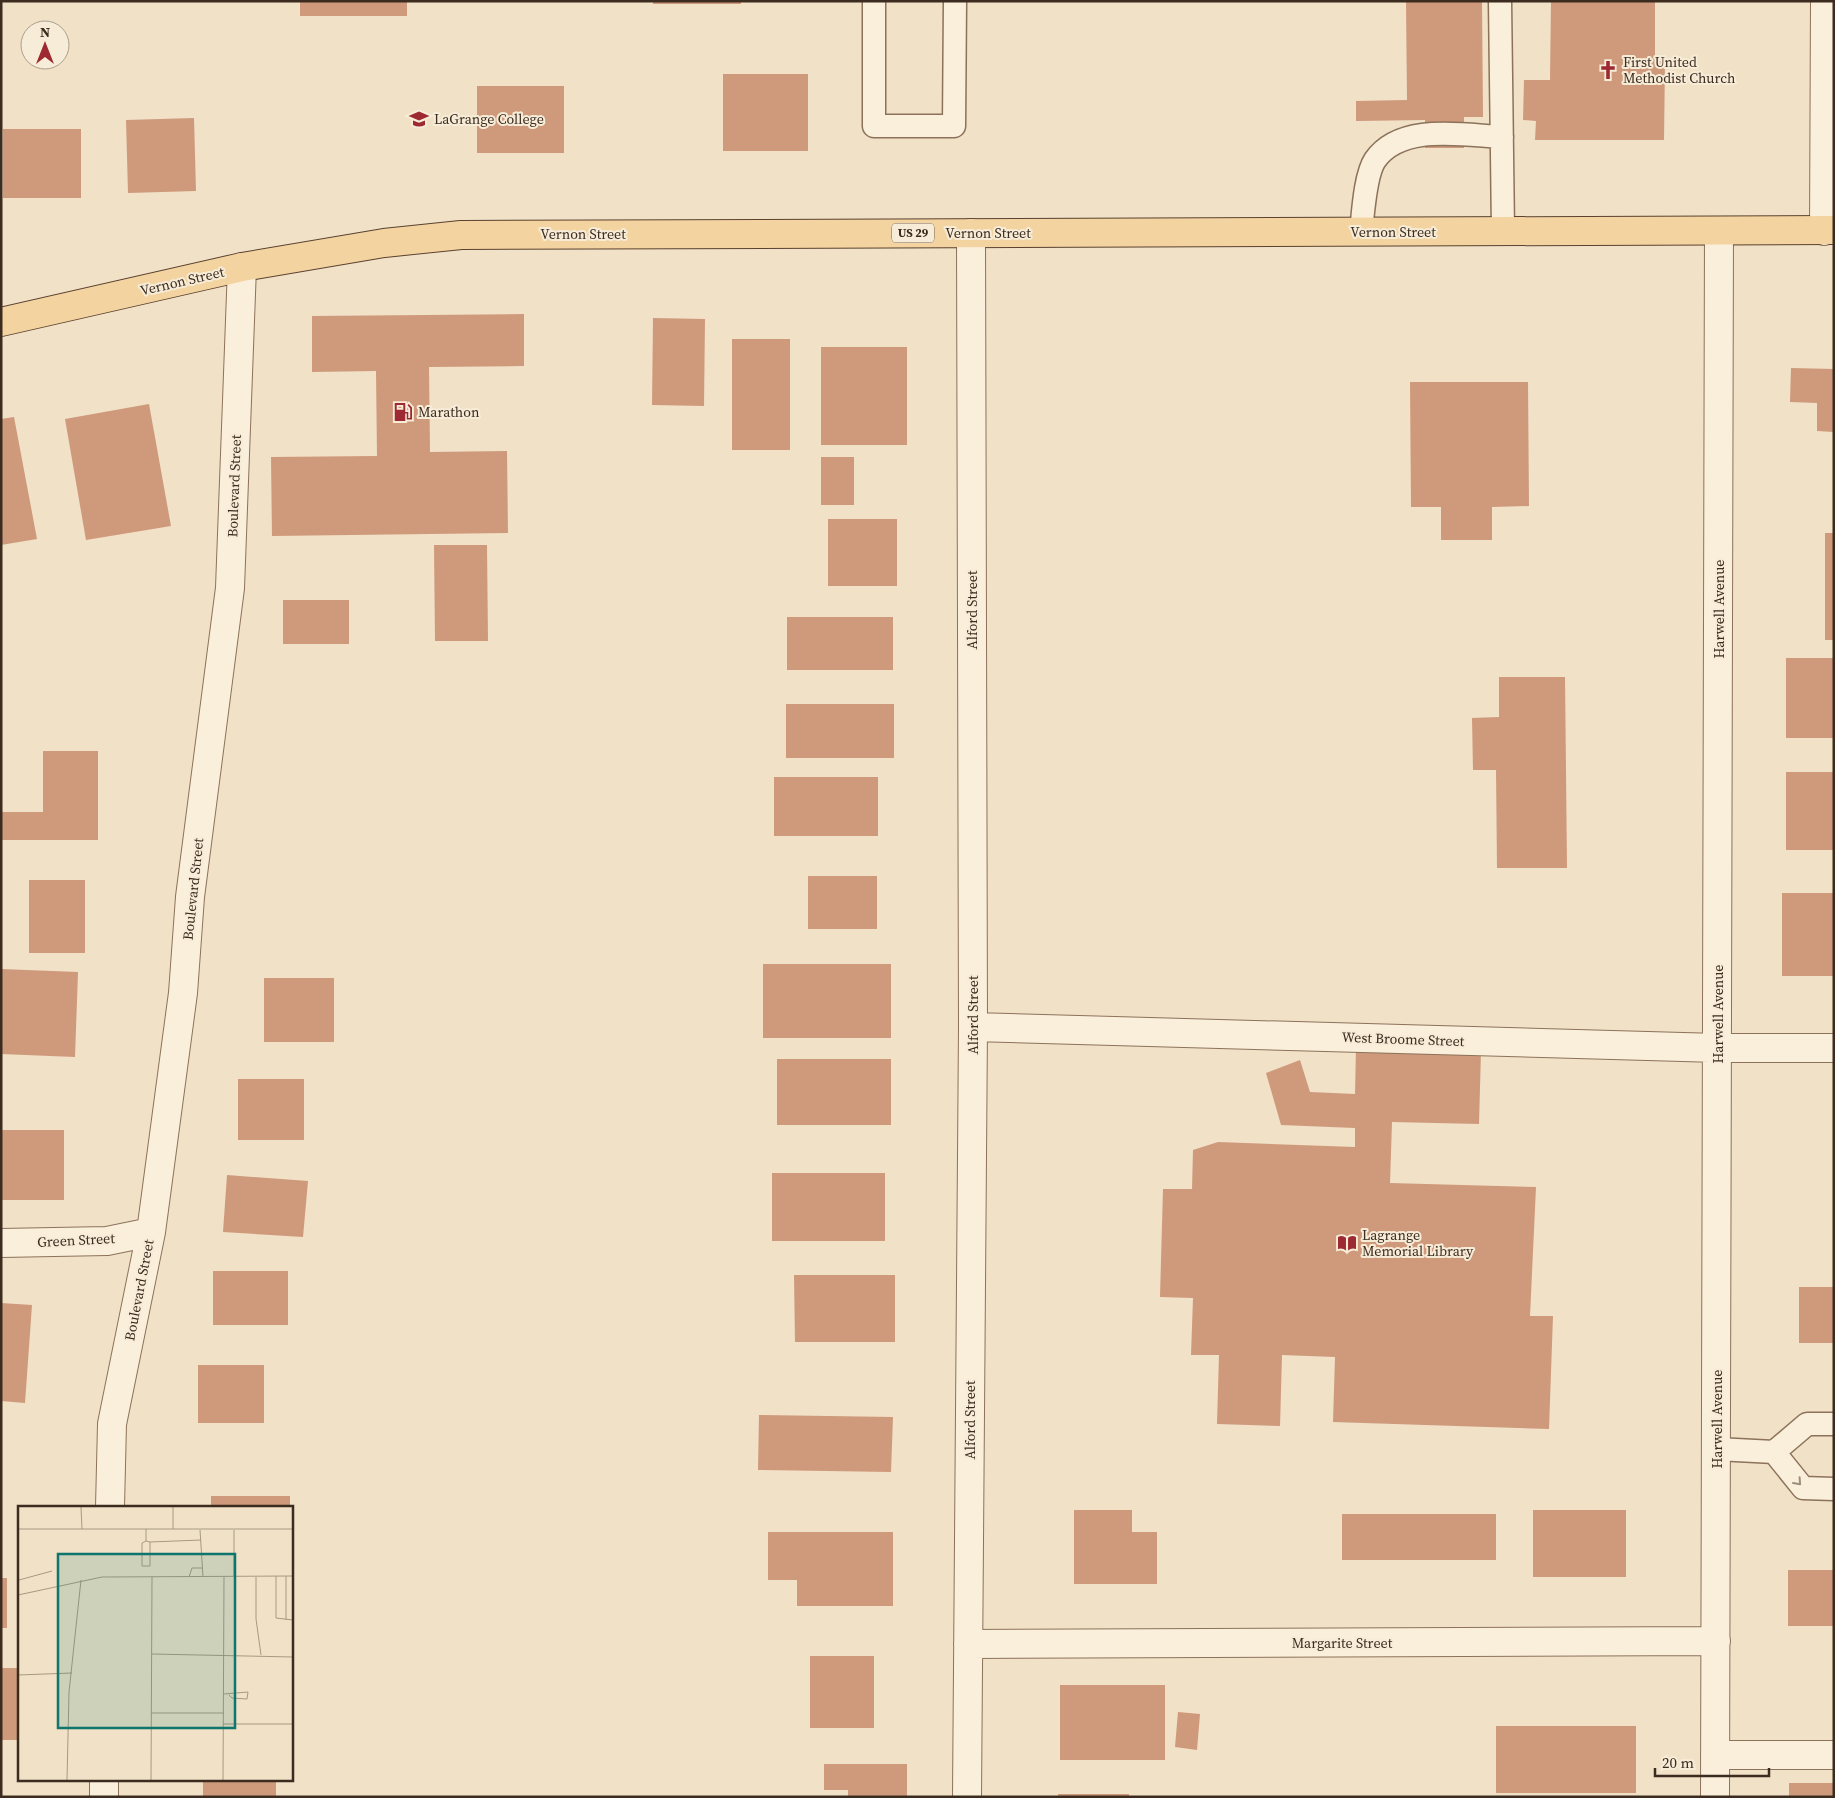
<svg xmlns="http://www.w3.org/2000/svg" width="1835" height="1798" font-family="'Source Serif 4',serif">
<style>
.building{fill:#cf997c}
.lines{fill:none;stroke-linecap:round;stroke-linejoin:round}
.service-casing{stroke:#8c725b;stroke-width:25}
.minor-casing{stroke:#8c725b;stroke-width:30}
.primary-casing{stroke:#5a4130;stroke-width:30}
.service{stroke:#faefdb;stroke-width:22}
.minor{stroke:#faefdb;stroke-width:28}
.primary{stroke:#f3d39f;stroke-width:28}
.oneway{stroke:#9b8e7e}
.labels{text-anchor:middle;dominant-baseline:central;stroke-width:4;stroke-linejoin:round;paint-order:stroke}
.shield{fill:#f7ecd7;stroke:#746657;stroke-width:1}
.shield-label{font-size:12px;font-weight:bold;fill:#3c2c20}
.poi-label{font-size:14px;fill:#3c2c20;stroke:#f7ecd7;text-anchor:start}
.street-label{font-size:14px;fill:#3c2c20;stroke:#f7ecd7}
.inset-road{fill:none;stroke:#a89984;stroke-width:1}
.view{fill:#0f766e;fill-opacity:0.15;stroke:#0f766e;stroke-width:2.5}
.inset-edge{fill:none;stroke:#3c2c20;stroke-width:2.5}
</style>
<rect width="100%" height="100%" fill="#f0e1c7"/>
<path class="building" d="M300 1H407V16H300Z
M653 1H741V4H653Z
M1406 1H1482L1483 117H1464V148H1425V120L1356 121V101L1407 100Z
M1551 1H1655V61H1665L1664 140H1535L1536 121 1523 120 1524 80H1550Z
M723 74H808V151H723Z
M477 86H564V153H477Z
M194 118 196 191 128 193 126 120Z
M3 129H81V198H3Z
M524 314V366L429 367 430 452 507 451 508 533 272 536 271 457 377 456 376 371 312 372V316Z
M653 318 705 319 704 406 652 405Z
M732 339H790V450H732Z
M821 347H907V445H821Z
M1791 368 1834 369V432L1817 431V403L1790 402Z
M1410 382H1528L1529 506 1492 507V540H1441V507H1411Z
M149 404 171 526 86 540 65 419Z
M14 417 37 539 1 545V419Z
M821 457H854V505H821Z
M828 519H897V586H828Z
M1825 533H1834V640H1825Z
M434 545H487L488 641H435Z
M283 600H349V644H283Z
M787 617H893V670H787Z
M1786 658H1834V738H1786Z
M1499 677H1565L1567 868H1497L1496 770H1473L1472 718 1499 717Z
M786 704H894V758H786Z
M43 751H98V840H1V812H43Z
M1786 772H1834V850H1786Z
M774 777H878V836H774Z
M808 876H877V929H808Z
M29 880H85V953H29Z
M1782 893H1834V976H1782Z
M763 964H891V1038H763Z
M1 969 78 972 75 1057 1 1054Z
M264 978H334V1042H264Z
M1356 1047 1481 1051 1479 1124 1392 1122 1390 1183 1536 1187 1530 1316H1553L1549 1429 1333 1422 1335 1357 1282 1355 1280 1426 1217 1424 1219 1355H1191L1193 1298 1160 1297 1163 1189H1192L1193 1150 1218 1142 1355 1147V1128L1281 1125 1266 1073 1300 1060 1310 1092 1355 1094Z
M777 1059H891V1125H777Z
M238 1079H304V1140H238Z
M1 1130H64V1200H1Z
M772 1173H885V1241H772Z
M227 1175 308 1181 303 1237 223 1232Z
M213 1271H288V1325H213Z
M794 1275H895V1342H795Z
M1799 1287H1834V1343H1799Z
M1 1303 32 1305 25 1403 1 1401Z
M198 1365H264V1423H198Z
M759 1415 893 1417 891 1472 758 1470Z
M211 1496H290V1507H211Z
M1074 1510H1132V1532H1157V1584H1074Z
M1533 1510H1626V1577H1533Z
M1342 1514H1496V1560H1342Z
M768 1532H893V1606H797V1580H768Z
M1788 1570H1834V1626H1788Z
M1 1578H7V1628H1Z
M810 1656H874V1728H810Z
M1 1668H19V1740H1Z
M1060 1685H1165V1760H1060Z
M1178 1712 1200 1714 1197 1750 1175 1747Z
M1496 1726H1636V1793H1496Z
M824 1764H907V1797H848V1790H824Z
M203 1779H276V1797H203Z
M1789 1783H1834V1797H1789Z
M1058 1794H1129V1797H1058Z"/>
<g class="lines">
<g class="service-casing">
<path id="service" d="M874 1V126H954L955 1
M1500 1 1503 231
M1361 232C1363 214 1365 175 1375 160 1401 123 1462 135 1502 137
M1717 1449 1774 1452 1807 1424H1834
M1774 1452 1803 1488 1834 1489"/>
</g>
<g class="minor-casing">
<path id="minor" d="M1824 231 1825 1
M973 1027 1718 1048H1834
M1 1243 107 1241 151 1232
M110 1507 112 1424 151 1232 183 993 190 897 230 588 242 267
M968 1644 1716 1641
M1715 1755H1834
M104 1797V1779
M967 1797 973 1027 971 233
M1715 1797 1719 231"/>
</g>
<g class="primary-casing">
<path id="primary" d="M1 322 242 267 384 243 461 235 1834 230"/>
</g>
<use href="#service" class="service"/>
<use href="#minor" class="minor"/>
<use href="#primary" class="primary"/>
</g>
<defs><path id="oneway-chevron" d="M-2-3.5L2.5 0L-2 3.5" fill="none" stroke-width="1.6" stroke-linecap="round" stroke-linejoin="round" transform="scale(1.25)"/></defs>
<use class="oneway" href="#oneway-chevron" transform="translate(1798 1482) rotate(48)"/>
<defs>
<g id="church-bare" transform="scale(1.5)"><path d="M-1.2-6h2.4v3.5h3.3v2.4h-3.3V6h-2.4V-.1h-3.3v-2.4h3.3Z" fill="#9d2932" stroke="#f7ecd7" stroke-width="2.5" paint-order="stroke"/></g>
<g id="university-bare" transform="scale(1.5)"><path d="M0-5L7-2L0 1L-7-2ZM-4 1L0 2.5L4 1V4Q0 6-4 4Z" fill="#9d2932" stroke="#f7ecd7" stroke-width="2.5" paint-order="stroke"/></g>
<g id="fuel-bare" transform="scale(1.5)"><path d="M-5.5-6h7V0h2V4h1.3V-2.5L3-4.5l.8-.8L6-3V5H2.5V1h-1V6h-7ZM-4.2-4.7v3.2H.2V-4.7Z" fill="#9d2932" stroke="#f7ecd7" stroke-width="2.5" paint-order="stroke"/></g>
<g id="library-bare" transform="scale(1.5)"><path d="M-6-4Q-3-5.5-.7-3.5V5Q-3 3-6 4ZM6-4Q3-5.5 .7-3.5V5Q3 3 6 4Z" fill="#9d2932" stroke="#f7ecd7" stroke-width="2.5" paint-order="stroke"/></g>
</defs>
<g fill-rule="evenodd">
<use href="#church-bare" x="1608" y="70"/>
<use href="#university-bare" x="419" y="119"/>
<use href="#fuel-bare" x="403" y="412"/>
<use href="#library-bare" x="1347" y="1243"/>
</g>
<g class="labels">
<rect class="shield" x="892" y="223.5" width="42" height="19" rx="4"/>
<g class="shield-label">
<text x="913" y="233">US 29</text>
</g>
<g class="poi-label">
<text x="1623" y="62">First United<tspan x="1623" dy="16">Methodist Church</tspan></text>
<text x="434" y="119">LaGrange College</text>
<text x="418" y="412">Marathon</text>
<text x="1362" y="1235">Lagrange<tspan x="1362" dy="16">Memorial Library</tspan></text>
</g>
<g class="street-label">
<text x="1393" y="232">Vernon Street</text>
<text x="988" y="233">Vernon Street</text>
<text x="583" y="234">Vernon Street</text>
<text transform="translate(182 281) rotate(-13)">Vernon Street</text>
<text transform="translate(234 486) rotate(-88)">Boulevard Street</text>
<text transform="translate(1719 609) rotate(-90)">Harwell Avenue</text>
<text transform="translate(972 610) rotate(-90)">Alford Street</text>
<text transform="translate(193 889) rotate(-84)">Boulevard Street</text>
<text transform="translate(1718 1014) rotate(-90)">Harwell Avenue</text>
<text transform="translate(973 1015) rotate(-90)">Alford Street</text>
<text transform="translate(1403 1039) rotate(2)">West Broome Street</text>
<text transform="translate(76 1240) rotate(-3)">Green Street</text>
<text transform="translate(139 1290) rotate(-79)">Boulevard Street</text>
<text transform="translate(1717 1419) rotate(-90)">Harwell Avenue</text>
<text transform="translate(970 1420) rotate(-90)">Alford Street</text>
<text x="1342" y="1643">Margarite Street</text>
</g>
</g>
<g transform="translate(18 1506)">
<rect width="275" height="275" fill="#f0e1c7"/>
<path class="inset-road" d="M63 1 64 23M155 1V23M0 23H275M182 24 185 71M128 35 132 36V60H124V37L128 35V23M132 36 183 34M258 70V112L275 114M171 71 174 62H185M216 71V24M238 71V113L243 149M1 74 34 65M0 89 84 71 275 70M268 114V70M134 148 275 151M0 169 54 167M206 188 230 186 229 193 214 192 211 189M133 207H206M205 218H275M49 274 51 186 63 74M133 274 134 71M205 274 206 71"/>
<path class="view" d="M40 48H217V222H40Z"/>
<rect width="275" height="275" class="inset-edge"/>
</g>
<rect width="1835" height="1798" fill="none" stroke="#3c2c20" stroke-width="5"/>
<g transform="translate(45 45)"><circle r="24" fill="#f7ecd7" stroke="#ac9f8e"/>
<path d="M0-4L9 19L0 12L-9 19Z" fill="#9d2932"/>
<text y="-8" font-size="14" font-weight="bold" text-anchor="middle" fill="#3c2c20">N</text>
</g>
<path d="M1655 1768v8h114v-8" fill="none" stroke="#3c2c20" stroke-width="2.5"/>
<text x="1662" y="1768" font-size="15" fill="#3c2c20" stroke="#f7ecd7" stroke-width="4" paint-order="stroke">20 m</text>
</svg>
